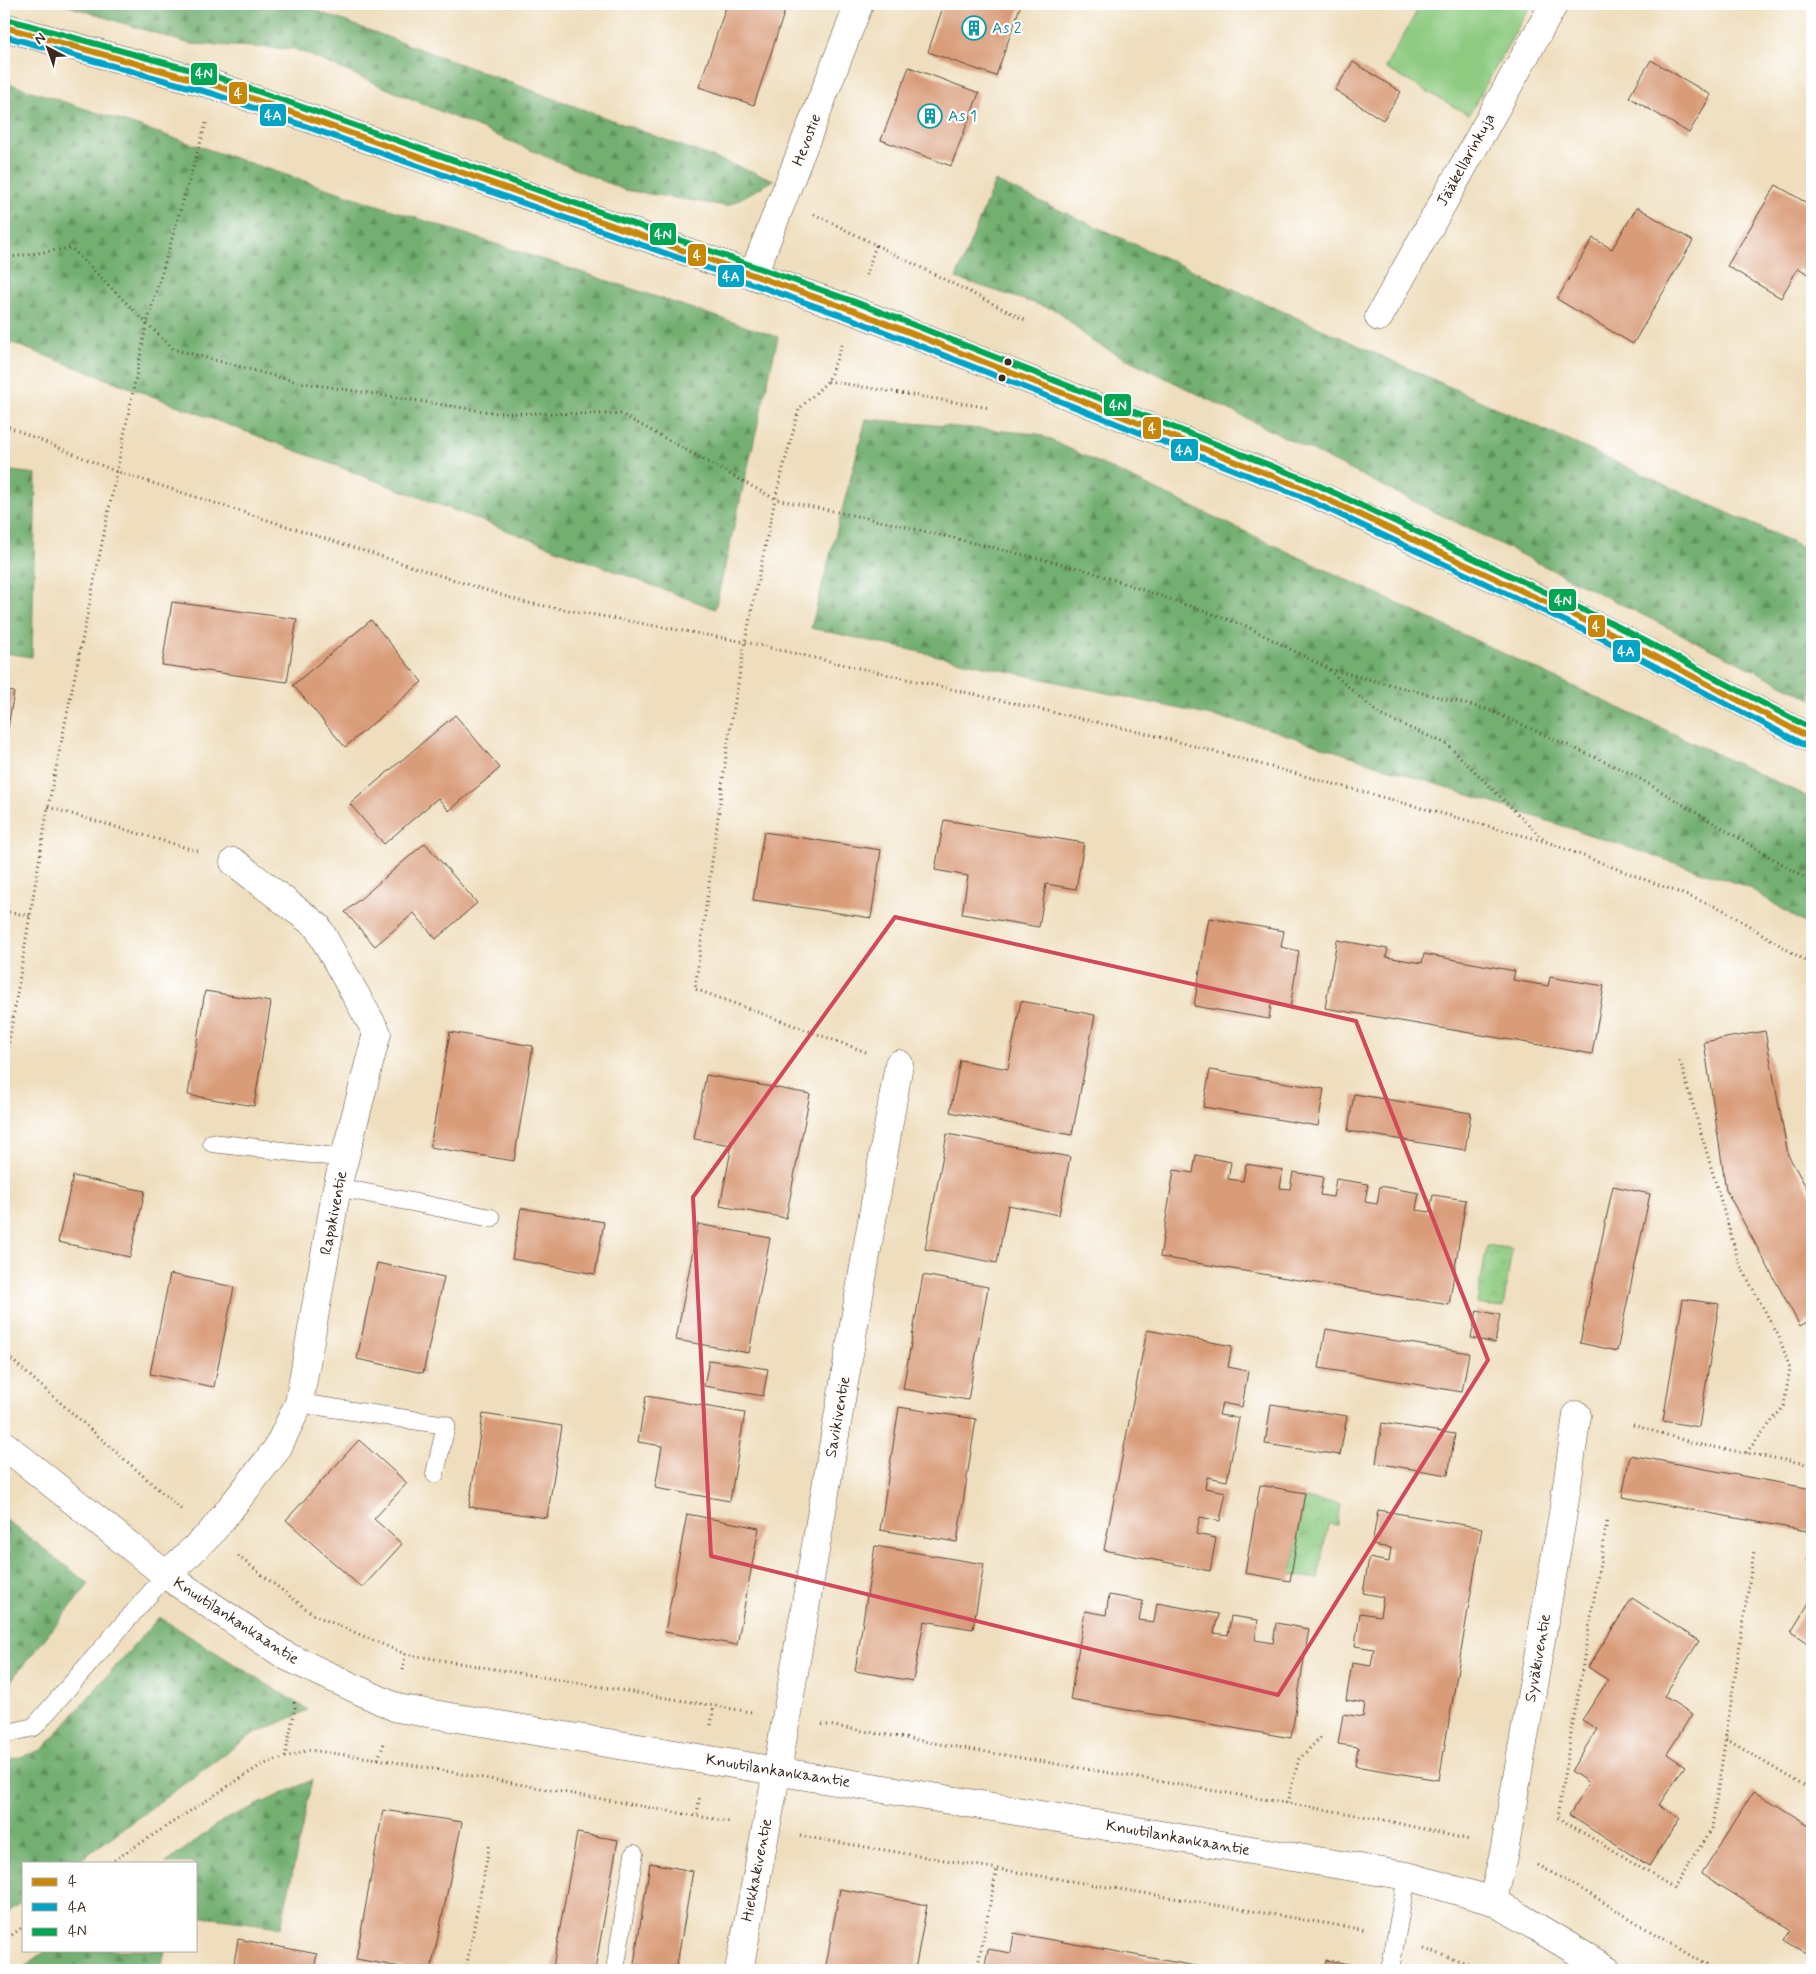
<svg xmlns="http://www.w3.org/2000/svg" width="1816" height="1974" font-family="Mynerve,sans-serif">
<style>
.grass{fill:#8ecb81;stroke:#647a50}
.forest{fill:url(#forest-firs);stroke:#566c46}
.park{fill:url(#park-crowns);stroke:#647a50}
.building{fill:#d99c79}
.lines{fill:none;stroke-linecap:round;stroke-linejoin:round}
.service-casing{stroke:#564536;stroke-width:19}
.minor-casing{stroke:#564536;stroke-width:29}
.tertiary-casing{stroke:#564536;stroke-width:29}
.secondary-casing{stroke:#564536;stroke-width:29}
.path{stroke:#564536;stroke-width:3;stroke-dasharray:1 4;stroke-linecap:butt}
.service{stroke:#fff;stroke-width:18}
.minor{stroke:#fff;stroke-width:28}
.tertiary{stroke:#fff;stroke-width:28}
.secondary{stroke:#fff;stroke-width:28}
.bus-1-casing{stroke:#fff;stroke-width:10}
.bus-2-casing{stroke:#fff;stroke-width:10}
.bus-3-casing{stroke:#fff;stroke-width:10}
.bus-1{stroke:#c88708;stroke-width:6}
.bus-2{stroke:#03a3c5;stroke-width:6}
.bus-3{stroke:#00a651;stroke-width:6}
.marked{fill:none;stroke:#d1495b;stroke-width:4;stroke-linejoin:round}
.bus-dot{fill:#3b2a1e;stroke:#fff;stroke-width:2}
.labels{text-anchor:middle;dominant-baseline:central;stroke-width:4.5;stroke-linejoin:round;paint-order:stroke}
.culture-label{font-size:16px;fill:#0d838f;stroke:#fff;text-anchor:start}
.street-label{font-size:16px;fill:#3b2a1e;stroke:#fff}
.line-badge{stroke:#fff;stroke-width:2}
.badge-label{font-size:14px;text-anchor:middle;font-weight:bold;fill:#fff}
</style>
<defs>
<pattern id="forest-firs" width="22" height="20" patternUnits="userSpaceOnUse" patternTransform="scale(1.25)"><rect width="22" height="20" fill="#72af6f"/><path d="M5 1l3.5 6h-7zM16 11l3.5 6h-7z" fill="#5f8f5b"/></pattern>
<pattern id="park-crowns" width="20" height="18" patternUnits="userSpaceOnUse" patternTransform="scale(1.25)"><rect width="20" height="18" fill="#8ecb81"/><path d="M2 6a3 3 0 1 1 6 0M12 15a3 3 0 1 1 6 0" fill="none" stroke="#7bae6f"/></pattern>
</defs>
<rect width="100%" height="100%" fill="#fff"/>
<filter id="ink" filterUnits="userSpaceOnUse"><feTurbulence type="fractalNoise" baseFrequency=".02" numOctaves="2"/><feDisplacementMap in="SourceGraphic" scale="10" xChannelSelector="R" yChannelSelector="G"/><feConvolveMatrix kernelMatrix="1 2 1 2 8 2 1 2 1" color-interpolation-filters="sRGB"/></filter>
<filter id="wash" filterUnits="userSpaceOnUse"><feTurbulence type="fractalNoise" baseFrequency=".0096" numOctaves="4" result="noise"/><feDisplacementMap in="SourceGraphic" scale="20" xChannelSelector="R" yChannelSelector="G"/><feGaussianBlur stdDeviation="1.12" result="paint"/><feColorMatrix in="noise" values="0 0 0 0 0 0 0 0 0 0 0 0 0 0 0 0 0 1.4 0 .05"/><feComposite in="paint" operator="in"/></filter>
<g filter="url(#wash)">
<rect width="100%" height="100%" fill="#efdebd"/>
<path class="grass" d="M1421 4H1531L1469 115 1385 68Z"/>
<path class="forest" d="M62 4H298L774 180 727 206 624 190 295 49 190 44Z
M4 82 778 337 715 609 4 340Z
M995 181 1812 551V699L1091 341 1058 311 956 278Z
M866 419 1038 434 1812 799V928L1748 887 1266 728 811 628Z
M4 470 36 474 32 657 4 653Z
M4 1518 89 1584 4 1689Z
M159 1617 308 1710 248 1737 76 1863H24V1901L4 1915V1762L42 1750Z
M312 1780 281 1927 196 1916V1863H166L222 1821Z
M47 1950H165L161 1970H20Z"/>
<path class="park" d="M1487 1245 1512 1249 1503 1308 1477 1304Z
M1304 1498 1340 1504 1337 1525 1328 1524 1318 1579 1291 1575Z"/>
<g id="blocks">
<path class="building" d="M727 4H787L754 105 699 87Z
M944 4H1021L996 76 928 52Z
M1651 60 1711 95 1689 133 1629 97Z
M1353 62 1401 92 1383 120 1335 90Z
M909 67 979 93 951 166 881 140Z
M1776 185 1812 206V276L1798 268 1781 298 1727 266Z
M1637 207 1693 241 1633 344 1557 299 1593 238 1612 249Z
M172 602 297 619 287 682 162 665Z
M371 620 422 682 345 747 293 685Z
M4 690 14 692 5 745 4 744Z
M455 715 500 768 449 811 438 798 384 844 350 804Z
M944 820 1084 843 1076 889 1046 884 1039 927 962 914 968 876 935 870Z
M764 832 881 850 871 918 753 900Z
M425 843 477 903 436 939 414 913 375 946 345 912Z
M1209 918 1284 931 1281 947 1299 951 1290 1008 1271 1004 1269 1019 1194 1006Z
M1337 940 1388 949 1386 957 1422 963 1424 954 1515 971 1513 980 1548 986 1550 977 1604 986 1592 1054 1325 1008Z
M205 991 271 1002 254 1106 188 1095Z
M1021 1001 1095 1015 1072 1135 950 1112 960 1060 1008 1069Z
M1765 1031 1788 1155 1812 1197V1319L1800 1326 1726 1190 1704 1042Z
M450 1032 533 1046 514 1161 430 1147Z
M1210 1070 1324 1089 1318 1126 1203 1107Z
M706 1075 810 1094 786 1218 720 1206 732 1145 694 1139Z
M1354 1094 1471 1113 1465 1150 1348 1131Z
M947 1134 1070 1157 1059 1215 1008 1205 997 1263 925 1249Z
M1196 1155 1231 1162 1228 1179 1243 1181 1246 1164 1283 1170 1280 1188 1290 1189 1293 1172 1323 1177 1320 1195 1333 1197 1336 1179 1368 1184 1365 1202 1377 1204 1380 1186 1419 1193 1416 1210 1430 1212 1433 1195 1466 1200 1449 1305 1160 1257 1174 1170 1193 1173Z
M73 1176 145 1191 130 1257 58 1242Z
M1613 1186 1650 1194 1617 1351 1580 1343Z
M521 1208 604 1222 595 1274 512 1259Z
M698 1224 770 1238 749 1353 676 1340Z
M377 1263 444 1277 423 1373 357 1359Z
M170 1274 234 1287 214 1387 150 1374Z
M923 1275 988 1287 968 1400 903 1389Z
M1683 1299 1719 1304 1699 1427 1663 1421Z
M1477 1310 1500 1315 1495 1343 1471 1338Z
M1326 1329 1469 1353 1462 1392 1319 1368Z
M1147 1330 1232 1346 1228 1367 1248 1371 1242 1407 1222 1403 1219 1415 1239 1418 1227 1481 1207 1477 1205 1488 1226 1492 1220 1521 1200 1517 1196 1534 1216 1538 1210 1571 1104 1550Z
M709 1360 768 1369 763 1396 704 1386Z
M646 1396 745 1413 730 1501 655 1488 662 1446 638 1442Z
M1271 1404 1347 1416 1340 1455 1265 1444Z
M899 1407 976 1419 957 1542 880 1530Z
M483 1414 562 1426 547 1518 469 1507Z
M1382 1423 1455 1434 1448 1475 1376 1463Z
M359 1440 407 1483 374 1519 402 1544 362 1588 286 1520Z
M1630 1455 1812 1489V1532L1622 1497Z
M1260 1485 1305 1493 1290 1581 1245 1573Z
M1378 1510 1482 1528 1439 1780 1355 1766 1358 1747 1338 1744 1343 1714 1363 1717 1365 1703 1346 1700 1352 1663 1371 1666 1374 1649 1355 1646 1360 1613 1380 1616 1383 1597 1363 1593 1369 1558 1389 1562 1391 1548 1372 1545Z
M687 1514 759 1528 737 1645 665 1632Z
M875 1546 984 1564 973 1629 924 1621 913 1681 855 1671Z
M1109 1595 1143 1601 1139 1620 1154 1622 1157 1603 1218 1614 1214 1633 1228 1635 1231 1616 1258 1620 1255 1640 1273 1643 1276 1623 1309 1629 1291 1738 1070 1700 1085 1611 1106 1615Z
M1632 1598 1699 1641 1664 1696 1692 1714 1667 1754 1685 1766 1659 1805 1680 1818 1649 1866 1569 1815 1589 1783 1571 1771 1597 1729 1582 1720 1608 1680 1588 1667Z
M1812 1598V1646L1791 1632Z
M1754 1791 1812 1827V1957L1785 1940 1791 1930 1702 1874Z
M383 1810 462 1822 431 1970H417L356 1959Z
M577 1833 618 1840 595 1970H572L553 1967Z
M650 1863 693 1871 676 1970H633Z
M840 1889 927 1905 915 1970H825Z
M1014 1933 1212 1969V1970H984L988 1949 1011 1953Z
M238 1939 317 1954 314 1970H233Z
M1326 1960 1367 1967 1366 1970H1324Z"/>
</g>
</g>
<g filter="url(#ink)">
<use href="#blocks" fill-opacity="0" stroke="#564536" stroke-width="1"/>
<g class="lines">
<g class="service-casing">
<path id="service" d="M212 1143 345 1158
M337 1187 491 1218
M299 1403 446 1425 435 1474
M4 1734 34 1727 166 1575
M615 1970 634 1854
M1390 1970 1407 1876"/>
</g>
<g class="minor-casing">
<path id="minor" d="M753 275 859 4
M1379 317 1554 4
M166 1575 210 1534 277 1449 299 1403 337 1187 377 1033 317 926 234 862
M1493 1901 1505 1847 1563 1513 1577 1415
M739 1970 777 1771 899 1064"/>
</g>
<g class="tertiary-casing">
<path id="tertiary" d="M4 1445 166 1575 286 1656 397 1708 1407 1876 1493 1901 1608 1970"/>
</g>
<g class="secondary-casing">
<path id="secondary" d="M4 27 217 86 855 311 1303 488 1607 631 1812 739"/>
</g>
<path class="path" d="M814 214 876 245 866 276
M876 245 1025 320
M4 258 71 248 173 349 297 382 496 413 621 414 775 499 885 522 1083 569 1246 626 1329 669 1489 710 1632 774 1812 882
M842 345 828 381 799 409 775 499 745 642 728 742 695 989 866 1052
M828 381 990 408
M4 425 115 471 523 602 745 642 1157 736 1547 842 1722 909 1812 965
M1329 670 1380 715 1447 744 1545 841
M48 807 201 852
M4 911 30 916
M1680 1061 1739 1263 1779 1337 1790 1368 1784 1406 1746 1453
M4 1072 48 807 147 323 207 120
M4 1353 183 1511
M1633 1425 1697 1444 1812 1465
M1607 1522 1557 1817 1674 1888 1712 1828 1754 1551
M238 1556 314 1615 405 1654 751 1712
M1807 1561 1812 1559
M403 1670 405 1654
M822 1724 1380 1819 1470 1840
M711 1725 714 1706
M1726 1739 1812 1791
M285 1757 295 1708 294 1699
M378 1759 730 1822
M1287 1803 1299 1759 1321 1737
M697 1814 700 1795
M800 1836 1366 1930
M110 1863 261 1765 308 1750 378 1759 385 1741
M1538 1865 1585 1891 1714 1970
M4 1941 24 1926
M1424 1949 1488 1970
M329 1970V1968L344 1970
M472 1970 466 1969 490 1843
M977 1970 997 1868"/>
<use href="#service" class="service"/>
<use href="#minor" class="minor"/>
<use href="#tertiary" class="tertiary"/>
<use href="#secondary" class="secondary"/>
<g class="bus-1-casing">
<path id="bus-1" d="M4 27 217 86 855 311 1303 488 1607 631 1812 739"/>
</g>
<g class="bus-2-casing">
<path id="bus-2" d="M4 36 214 94 852 319 1300 496 1603 639 1808 747"/>
</g>
<g class="bus-3-casing">
<path id="bus-3" d="M6 19 220 78 858 303 1307 480 1611 623 1812 729"/>
</g>
<use href="#bus-1" class="bus-1"/>
<use href="#bus-2" class="bus-2"/>
<use href="#bus-3" class="bus-3"/>
</g>
</g>
<path class="marked" d="M895 917 1356 1021 1488 1360 1278 1695 711 1556 693 1197Z"/>
<defs>
<g id="building-ring" transform="scale(1.25)"><circle r="9.5" fill="#fff" stroke="#0f9aa8" stroke-width="1.5"/><path d="M-4-6H4V6H1V3H-1V6H-4ZM-2.5-4.3h1.7v1.8h-1.7ZM.8-4.3h1.7v1.8H.8ZM-2.5-1h1.7V.8h-1.7ZM.8-1h1.7V.8H.8Z" fill="#0f9aa8"/></g>
</defs>
<g fill-rule="evenodd">
<use href="#building-ring" x="974" y="28"/>
<use href="#building-ring" x="930" y="116"/>
</g>
<g class="bus-dot">
<circle cx="1008" cy="362" r="4.5"/>
<circle cx="1002" cy="378" r="4.5"/>
</g>
<g class="labels">
<g class="culture-label">
<text x="992" y="28">As 2</text>
<text x="948" y="116">As 1</text>
</g>
<g class="street-label">
<text transform="translate(807 140) rotate(-69)">Hevostie</text>
<text transform="translate(1466 160) rotate(-61)">Jääkellarinkuja</text>
<text transform="translate(334 1213) rotate(-79)">Rapakiventie</text>
<text transform="translate(838 1417) rotate(-80)">Savikiventie</text>
<text transform="translate(236 1621) rotate(33)">Knuutilankankaantie</text>
<text transform="translate(1538 1658) rotate(-80)">Syväkiventie</text>
<text transform="translate(778 1771) rotate(9)">Knuutilankankaantie</text>
<text transform="translate(1178 1838) rotate(10)">Knuutilankankaantie</text>
<text transform="translate(757 1870) rotate(-79)">Hiekkakiventie</text>
</g>
</g>
<g class="line-badge">
<rect x="190" y="62" width="28" height="24" rx="5" fill="#00a651"/>
<rect x="228" y="81" width="20" height="24" rx="5" fill="#c88708"/>
<rect x="259" y="103" width="28" height="24" rx="5" fill="#03a3c5"/>
<rect x="649" y="222" width="28" height="24" rx="5" fill="#00a651"/>
<rect x="687" y="243" width="20" height="24" rx="5" fill="#c88708"/>
<rect x="717" y="264" width="28" height="24" rx="5" fill="#03a3c5"/>
<rect x="1103" y="393" width="29" height="24" rx="5" fill="#00a651"/>
<rect x="1142" y="416" width="20" height="24" rx="5" fill="#c88708"/>
<rect x="1170" y="438" width="29" height="24" rx="5" fill="#03a3c5"/>
<rect x="1548" y="588" width="29" height="24" rx="5" fill="#00a651"/>
<rect x="1587" y="614" width="19" height="24" rx="5" fill="#c88708"/>
<rect x="1612" y="639" width="29" height="24" rx="5" fill="#03a3c5"/>
</g>
<g class="badge-label">
<text x="204" y="78">4N</text>
<text x="238" y="98">4</text>
<text x="273" y="120">4A</text>
<text x="663" y="239">4N</text>
<text x="697" y="260">4</text>
<text x="731" y="281">4A</text>
<text x="1118" y="410">4N</text>
<text x="1152" y="433">4</text>
<text x="1184" y="455">4A</text>
<text x="1563" y="605">4N</text>
<text x="1596" y="631">4</text>
<text x="1626" y="656">4A</text>
</g>
<rect width="1816" height="1974" fill="none" stroke="#fff" stroke-width="20"/>
<rect x="22" y="1862" width="175" height="90" fill="#ffffff" stroke="#b1aaa5"/>
<rect x="32" y="1878" width="25" height="8" fill="#c88708" stroke="#b1aaa5"/>
<text x="68" y="1886" font-size="15" fill="#3b2a1e">4</text>
<rect x="32" y="1903" width="25" height="8" fill="#03a3c5" stroke="#b1aaa5"/>
<text x="68" y="1912" font-size="15" fill="#3b2a1e">4A</text>
<rect x="32" y="1928" width="25" height="8" fill="#00a651" stroke="#b1aaa5"/>
<text x="68" y="1936" font-size="15" fill="#3b2a1e">4N</text>
<g transform="translate(48 48) rotate(319)" stroke="#ffffff" stroke-width="4" paint-order="stroke">
<path d="M0-4L9 19L0 12L-9 19Z" fill="#3b2a1e"/>
<text y="-8" font-size="14" font-weight="bold" text-anchor="middle" fill="#3b2a1e">N</text>
</g>
</svg>
